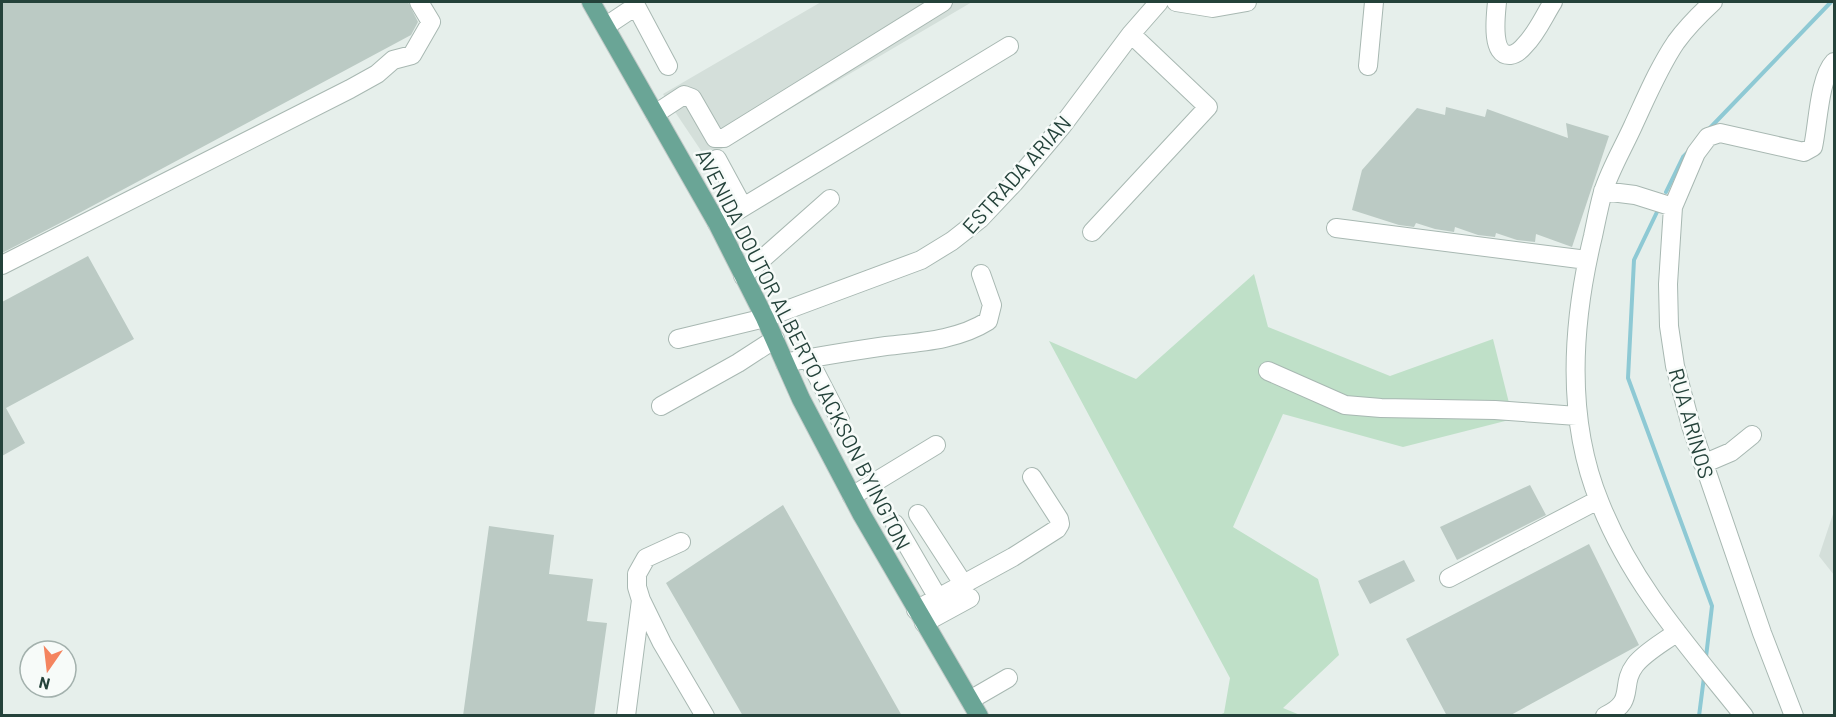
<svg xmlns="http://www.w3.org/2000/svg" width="1836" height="717" font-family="Barlow,sans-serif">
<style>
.built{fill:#d4dfda}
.green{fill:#bfe0c8}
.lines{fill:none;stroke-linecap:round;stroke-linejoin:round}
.stream{stroke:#8ec9d4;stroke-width:4}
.building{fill:#bbcac4}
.minor-casing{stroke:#a8b8b2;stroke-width:20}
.major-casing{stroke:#c2cac8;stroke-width:20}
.minor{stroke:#fff;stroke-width:18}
.major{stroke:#6aa596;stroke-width:18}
.labels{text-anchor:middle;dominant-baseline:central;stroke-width:5;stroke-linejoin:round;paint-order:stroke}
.street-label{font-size:21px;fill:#24423a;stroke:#f7fbf9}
</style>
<rect width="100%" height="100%" fill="#e6efeb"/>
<path class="built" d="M821 2H972L706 158 663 94Z
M1834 511V575L1819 556Z"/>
<path class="green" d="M1254 274 1268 327 1390 376 1493 339 1513 419 1403 447 1283 414 1233 527 1318 579 1339 655 1283 708 1300 715H1219L1224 713 1230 678 1049 341 1136 379Z"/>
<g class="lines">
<path class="stream" d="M1708 130 1831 2
M1666 192 1683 157 1689 151
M1657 212 1634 260 1628 378 1712 606 1706 657
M1699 716 1704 677"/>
</g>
<path class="building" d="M2 2H408L418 22 411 35 68 219 2 253Z
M1446 107 1485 117 1487 109 1568 138 1566 123 1609 136 1572 247 1536 234 1535 242 1517 240 1496 233 1495 237 1478 235 1455 227 1454 232 1435 229 1416 223 1414 227 1399 225 1352 210 1362 170 1417 108 1445 115Z
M88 256 134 339 6 408 25 443 2 456V302Z
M1530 485 1546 515 1457 560 1440 527Z
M783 505 902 716H743L666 583Z
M489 526 554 535 549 574 593 579 587 621 607 623 594 716H463Z
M1589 544 1639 645 1509 716H1447L1406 639Z
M1404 560 1415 581 1370 604 1358 581Z"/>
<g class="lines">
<g class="minor-casing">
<path id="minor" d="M1176 2 1213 8 1247 2
M1497 2C1496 14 1490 56 1510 55 1517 54 1521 50 1525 45 1537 33 1544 16 1553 2
M1713 2C1700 14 1687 27 1676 42 1659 67 1646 98 1633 126 1623 148 1610 170 1603 192 1599 206 1596 222 1593 236 1572 323 1565 418 1600 503 1633 586 1689 647 1744 716
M636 6 668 66
M606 26 636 6 633 2
M1368 66 1374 2
M655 114 684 95 692 98 715 138H724L943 2
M717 159 743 207
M1603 191 1635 195 1673 207
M717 223 1009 46
M1336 228 1587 260
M1092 232 1208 107 1131 34
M2 265 350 89 377 74 393 60 412 55 431 22 419 2
M743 276 830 199
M678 339 765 318 921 260 952 241 980 219 1014 183 1062 126 1131 34 1159 2
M808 358 840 420
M785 363C818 356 852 351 886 346 921 342 958 340 988 321L992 305 981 274
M1268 371 1345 405 1381 408 1495 410 1577 416
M661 406 738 363 775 339
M1703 464 1731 452 1752 435
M852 496 936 445
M918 514 964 585
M895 524 938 598
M681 542 646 558 637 574V587L641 600 662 643 705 716
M1449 578 1598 500
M916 610 1013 557 1057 529 1060 524 1059 519 1032 477
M924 623 970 598
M970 700 1008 678
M626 716 641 600
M1605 716C1637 701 1619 686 1635 665 1645 652 1664 642 1677 632
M1794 716 1762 633 1691 426 1675 366 1669 326 1668 284 1673 207 1696 153 1708 137 1720 133 1804 152 1813 147C1818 125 1819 78 1834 62"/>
</g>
<g class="major-casing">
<path id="major" d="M591 2 717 223 765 318 801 399 862 515 979 716"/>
</g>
<use href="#minor" class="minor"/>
<use href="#major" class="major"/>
</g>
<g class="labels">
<g class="street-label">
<text transform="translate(1016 174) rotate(-48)">ESTRADA ARIAN</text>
<text transform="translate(804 349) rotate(63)">AVENIDA DOUTOR ALBERTO JACKSON BYINGTON</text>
<text transform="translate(1692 423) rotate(74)">RUA ARINOS</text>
</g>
</g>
<rect width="1836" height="717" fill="none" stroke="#24423a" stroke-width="6"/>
<g transform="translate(48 669) rotate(194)"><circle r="28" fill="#f7fbf9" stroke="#a3b1ad" stroke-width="1.5"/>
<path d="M0-4.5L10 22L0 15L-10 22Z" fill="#f4845f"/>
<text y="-9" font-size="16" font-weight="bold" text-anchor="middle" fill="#24423a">N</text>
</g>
</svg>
